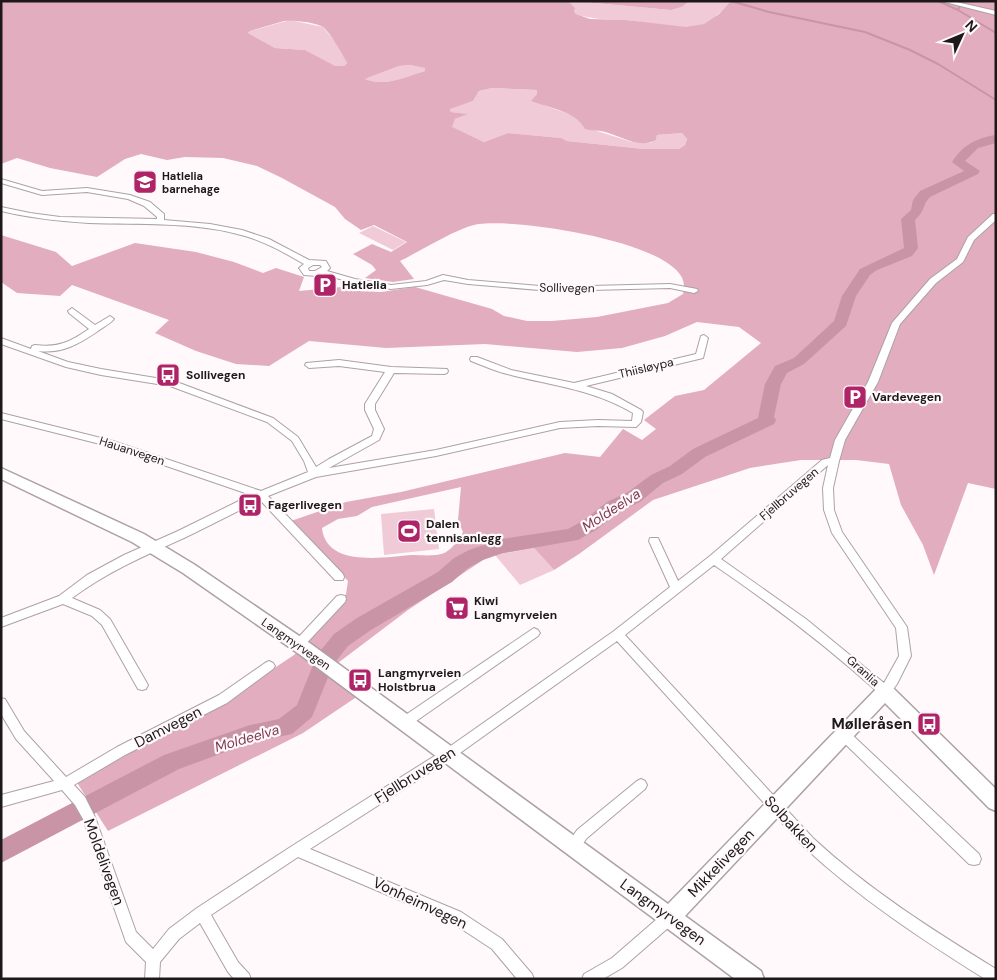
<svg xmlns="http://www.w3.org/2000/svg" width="997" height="980" font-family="'DM Sans',sans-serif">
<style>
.green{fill:#f0cad6}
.forest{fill:#e2adbe;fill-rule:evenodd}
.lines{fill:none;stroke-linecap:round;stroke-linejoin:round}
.stream{stroke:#c995a6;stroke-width:2}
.river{fill:#c995a6;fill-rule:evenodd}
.street-casing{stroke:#ada1a4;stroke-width:2}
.secondary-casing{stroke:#ada1a4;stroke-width:3}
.street{fill:#fff;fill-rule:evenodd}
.secondary{fill:#fff;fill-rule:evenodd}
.labels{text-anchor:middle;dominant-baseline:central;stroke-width:4.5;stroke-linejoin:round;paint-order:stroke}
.far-poi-label{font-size:11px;font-weight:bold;fill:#1d191a;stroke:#fff9fb;text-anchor:start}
.poi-label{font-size:12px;font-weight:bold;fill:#1d191a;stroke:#fff9fb;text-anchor:start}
.street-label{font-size:12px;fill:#1d191a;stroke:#fff9fb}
.water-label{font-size:14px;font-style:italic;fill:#7d3b55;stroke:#fff9fb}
.near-poi-label{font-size:15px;font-weight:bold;fill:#1d191a;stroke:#fff9fb;text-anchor:end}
.near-street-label{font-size:15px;fill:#1d191a;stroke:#fff9fb}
</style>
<rect width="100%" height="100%" fill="#fff9fb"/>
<path class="green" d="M573 1 671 10 682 7 689 1H731C725 9 711 21 702 25 678 33 649 22 625 20 608 19 593 20 576 14L569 2Z
M290 20 323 27 342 50 347 63 344 66 335 67 305 50 275 48 248 33 250 31Z
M410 65 426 68 425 71C406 77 385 87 365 79L399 66Z
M492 88 537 90V94L532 101 569 114 597 131 632 142 650 143 656 140 657 135 682 133 687 139 685 145 679 149H644L567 141 560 138 508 133 484 142 451 127 455 119 467 114 451 112 450 108 473 101 479 91Z
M373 226 406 242 393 250 359 233Z
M434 509 439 549 384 555 381 514Z
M534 548 554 570 520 585 495 555Z"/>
<path class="forest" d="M1 1H572L569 2 575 8 574 11 576 14 590 19 626 20 686 27 704 24 719 14 731 1H996V489L968 483 934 575 923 545 901 505 889 464 856 460H801L750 468 653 500 579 554 554 570 534 548 489 556 408 610 326 672 358 696 303 733 108 831 74 778 261 677 294 655 342 603 346 594 348 581 291 521 346 502 401 492 565 453 600 457 623 429 642 440 656 429 644 420 675 396 704 390 761 343 739 327 697 322 665 336 622 348 577 352 485 344 386 348 309 341 269 366 236 364 196 351 155 333 169 320 72 285 60 296 17 293 1 282V235L56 252 72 266 135 243 196 252 234 262 263 273 276 268 304 277 299 291 342 287 359 291 381 292 415 287 492 309 504 316 527 321H552L597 317 668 303 683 294C684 288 685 282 681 276 660 240 519 219 479 224 460 226 419 252 400 261L414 279 393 282 365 278 376 270 372 265 353 254 372 244 391 252 407 242 374 225 361 230 345 219 335 207 282 178 257 166 223 158 185 157 167 160 141 154 125 159 97 177 50 168 17 158 1 164ZM284 21C294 20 314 22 323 27 329 31 344 56 347 63L344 66H335L305 50 275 48 248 33 250 31ZM410 65 425 68V71C405 77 385 87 365 79L399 66ZM492 88 537 90V94L531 101C549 108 576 111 585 129 591 131 594 130 601 131 619 134 638 150 656 140L657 135 682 133 687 139 685 145 679 149H644L567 141 561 138 508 133 484 142 452 127 455 119 468 114 451 112 450 109 473 101 479 91ZM461 487 458 520 463 532C459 539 453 548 446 552 438 557 421 555 412 555 385 557 326 568 322 528L338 519 357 516 372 507Z
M573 1H689L682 7 671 10Z"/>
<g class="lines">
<path class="stream" d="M731 1 769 12 865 32 910 50 938 64 996 100
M938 1 958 10
M962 1 958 10 996 33"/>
<path class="river" d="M996 135V143L978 148 965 161 980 171 978 174 930 197C922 205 926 210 915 220L918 248 912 256 877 270 870 275 856 296 846 326 804 364 787 373 781 384 774 417 776 420 774 424 705 457 682 474 663 483 640 502 619 512 596 530 578 540 503 553 483 560 468 568 452 582 371 630 348 646 333 665 312 717 292 734 250 743 179 769 1 863V840L164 755 250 725 279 719 297 705 317 655 334 634 357 618 438 572 454 558 469 550 502 539 568 529 584 520 607 502 628 492 651 475 670 466 693 449 758 418 765 384 775 366 794 358 834 321 842 296 860 269 904 248 901 219 911 210 913 200 920 191 964 171 952 162C963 145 976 138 996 135Z"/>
<g class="street-casing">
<path id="street" d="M941 1H952L996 11V15Z
M1 179 42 191 87 188 130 195 150 202 164 214V220L210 224 242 230 269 239 309 260 326 261 330 268 327 271 355 279 391 285 426 281 443 275 468 280 551 287 670 284 697 289 698 291 694 293 670 288 551 291 468 284 444 280 427 285 391 289 354 283 322 274 317 276 304 275 299 268 304 264C285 253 266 242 245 236 194 221 141 225 89 223 59 221 30 218 1 211V207L30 213 60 217 157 219V217L144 206 128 199 87 192 42 195 1 183ZM313 265H320L322 267 315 271H309L308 268Z
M993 214H996V220L974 240 963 262 936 283 900 324 878 382 845 440 839 461 833 488 834 510 842 532 907 627 911 656 897 684 889 695 885 696 881 695C828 647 773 605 714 565L625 635 813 838C868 889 931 929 996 969V979H985C921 939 859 898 803 846L617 641 460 753 310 849 461 912 502 939 532 974 534 979H517L492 949 451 922 298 857 211 915 238 962 249 974 251 979H234L228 972 200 923 179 939 160 962 159 979H145L146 962 126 942 83 819 75 805 62 790 1 807V795L54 781 16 739 1 714V698L5 699 24 731 66 777 117 747 219 695 265 663 269 661 273 663 275 666 273 669 227 703 125 755 74 785 85 797 95 817 136 932 153 949 169 929 197 908 292 846 452 745 614 631 670 587 649 541 650 538H658L678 581 710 556 822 460 830 458 835 440 868 382 892 323 930 279 957 259 968 237ZM828 465 823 488 824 510 832 533 896 628 899 656 884 683 806 619 721 559Z
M72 308 95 325 110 316 114 319C110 324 103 327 98 331 79 344 62 354 38 351L68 362 101 369 174 381 273 418 298 437 316 467 329 459 372 436 374 429 365 410V404L385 372 339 366 309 368 305 365 306 363 339 360 391 367 447 369 448 371 447 373 444 374 394 373 375 404V410L384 429 379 440 329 468 436 450 560 422 598 420 632 421 633 413C595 390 554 386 511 375 497 372 484 366 471 361L470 359 471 357H477L511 370 574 383 696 354 701 336 704 335 708 338 703 358 586 386 612 394 641 410 643 412 641 422 636 427 598 426 560 428 436 456 316 477 268 496 343 574 344 577 343 580H335L260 500C234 513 209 526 184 538 144 556 107 572 72 598L100 610 110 619 148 685 146 689 142 690 138 689 102 625 92 616 63 604 1 627V618L59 596 87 575 124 555 178 531 251 495 108 446 1 419V413L113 441 261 491 308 472 304 461 292 441 267 422 170 386 101 375 66 367 1 344V338L31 349 32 346 35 345C58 348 70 342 89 329L69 313 68 311Z
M341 595 345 596 346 599 345 602 302 648 298 650 294 648 292 645 294 642 337 596Z
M534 628 538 630 540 633 538 636 409 726 405 727 401 726 399 722 401 718Z
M843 729 847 730 979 854 981 859 979 864 974 865 969 864 839 738 837 734 839 730Z
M641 779 645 781 647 785 645 789 587 838 578 850 573 852 568 850 566 846 577 830 637 781Z
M670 910 675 912 677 917 675 922 622 968 603 979H582L584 974 612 958 665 912Z"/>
</g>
<g class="secondary-casing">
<path id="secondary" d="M1 468 144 534 195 565 311 644 668 904 879 686 885 683 891 686 996 789V811L989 808 885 703 685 916 761 971 764 979H735L299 654 183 573 132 542 1 479Z"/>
</g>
<use href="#street" class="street"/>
<use href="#secondary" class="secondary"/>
</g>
<defs>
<g id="school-square" transform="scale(1.25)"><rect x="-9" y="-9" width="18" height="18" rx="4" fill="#ae2466" stroke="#fff9fb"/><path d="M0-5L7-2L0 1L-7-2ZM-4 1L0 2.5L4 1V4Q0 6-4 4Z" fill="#fff"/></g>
<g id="parking-square" transform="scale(1.25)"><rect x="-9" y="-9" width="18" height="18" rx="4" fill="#ae2466" stroke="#fff9fb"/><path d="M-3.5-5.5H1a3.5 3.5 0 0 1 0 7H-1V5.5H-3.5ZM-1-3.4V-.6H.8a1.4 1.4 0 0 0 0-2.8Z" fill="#fff"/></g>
<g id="bus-square" transform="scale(1.25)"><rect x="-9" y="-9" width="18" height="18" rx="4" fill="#ae2466" stroke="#fff9fb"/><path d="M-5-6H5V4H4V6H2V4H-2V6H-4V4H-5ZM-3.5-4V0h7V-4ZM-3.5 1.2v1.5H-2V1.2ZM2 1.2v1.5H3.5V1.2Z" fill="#fff"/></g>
<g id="stadium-square" transform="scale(1.25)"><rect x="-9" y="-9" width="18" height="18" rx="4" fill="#ae2466" stroke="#fff9fb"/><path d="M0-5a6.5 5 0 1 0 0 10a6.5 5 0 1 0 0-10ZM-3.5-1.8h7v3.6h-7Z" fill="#fff"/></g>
<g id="supermarket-square" transform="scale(1.25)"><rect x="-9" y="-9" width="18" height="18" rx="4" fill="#ae2466" stroke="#fff9fb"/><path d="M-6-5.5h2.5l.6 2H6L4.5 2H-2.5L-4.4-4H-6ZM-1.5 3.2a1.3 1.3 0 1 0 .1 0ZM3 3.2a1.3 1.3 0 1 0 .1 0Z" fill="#fff"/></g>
</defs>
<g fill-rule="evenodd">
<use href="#school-square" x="145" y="182"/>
<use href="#parking-square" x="325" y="285"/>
<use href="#bus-square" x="168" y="375"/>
<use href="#parking-square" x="855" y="397"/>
<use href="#bus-square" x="250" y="505"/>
<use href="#stadium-square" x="409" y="531"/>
<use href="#supermarket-square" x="457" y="608"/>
<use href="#bus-square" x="360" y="680"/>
<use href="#bus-square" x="929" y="724"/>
</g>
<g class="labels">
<g class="far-poi-label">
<text x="162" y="176">Hatlelia<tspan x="162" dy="13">barnehage</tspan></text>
</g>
<g class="poi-label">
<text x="342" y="285">Hatlelia</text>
<text x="186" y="375">Sollivegen</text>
<text x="872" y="397">Vardevegen</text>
<text x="268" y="505">Fagerlivegen</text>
<text x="426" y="524">Dalen<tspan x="426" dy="14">tennisanlegg</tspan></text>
<text x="474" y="601">Kiwi<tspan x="474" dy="14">Langmyrveien</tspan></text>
<text x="378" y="673">Langmyrveien<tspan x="378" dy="14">Holstbrua</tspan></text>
</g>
<g class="street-label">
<text transform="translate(567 288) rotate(1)">Sollivegen</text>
<text transform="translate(646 368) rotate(-13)">Thiisløypa</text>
<text transform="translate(132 451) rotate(18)">Hauanvegen</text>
<text transform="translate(789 494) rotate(-41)">Fjellbruvegen</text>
<text transform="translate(296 644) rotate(35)">Langmyrvegen</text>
<text transform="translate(863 671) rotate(42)">Granlia</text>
</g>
<g class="water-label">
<text transform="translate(611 510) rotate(-33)">Moldeelva</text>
<text transform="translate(247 738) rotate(-16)">Moldeelva</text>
</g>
<g class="near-poi-label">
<text x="912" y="724">Mølleråsen</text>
</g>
<g class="near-street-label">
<text transform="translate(168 727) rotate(-27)">Damvegen</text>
<text transform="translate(415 775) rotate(-32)">Fjellbruvegen</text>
<text transform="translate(791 824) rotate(47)">Solbakken</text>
<text transform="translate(104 862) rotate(70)">Moldelivegen</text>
<text transform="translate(721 863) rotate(-46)">Mikkelivegen</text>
<text transform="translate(420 903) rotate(25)">Vonheimvegen</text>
<text transform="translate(663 912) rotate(36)">Langmyrvegen</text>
</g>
</g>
<rect width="997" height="980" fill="none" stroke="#1d191a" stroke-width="5"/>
<g transform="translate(962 35) rotate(46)" stroke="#fff9fb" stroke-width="4" paint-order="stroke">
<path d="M0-4L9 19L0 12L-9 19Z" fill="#1d191a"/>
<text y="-8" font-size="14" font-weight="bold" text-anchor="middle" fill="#1d191a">N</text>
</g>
</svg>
